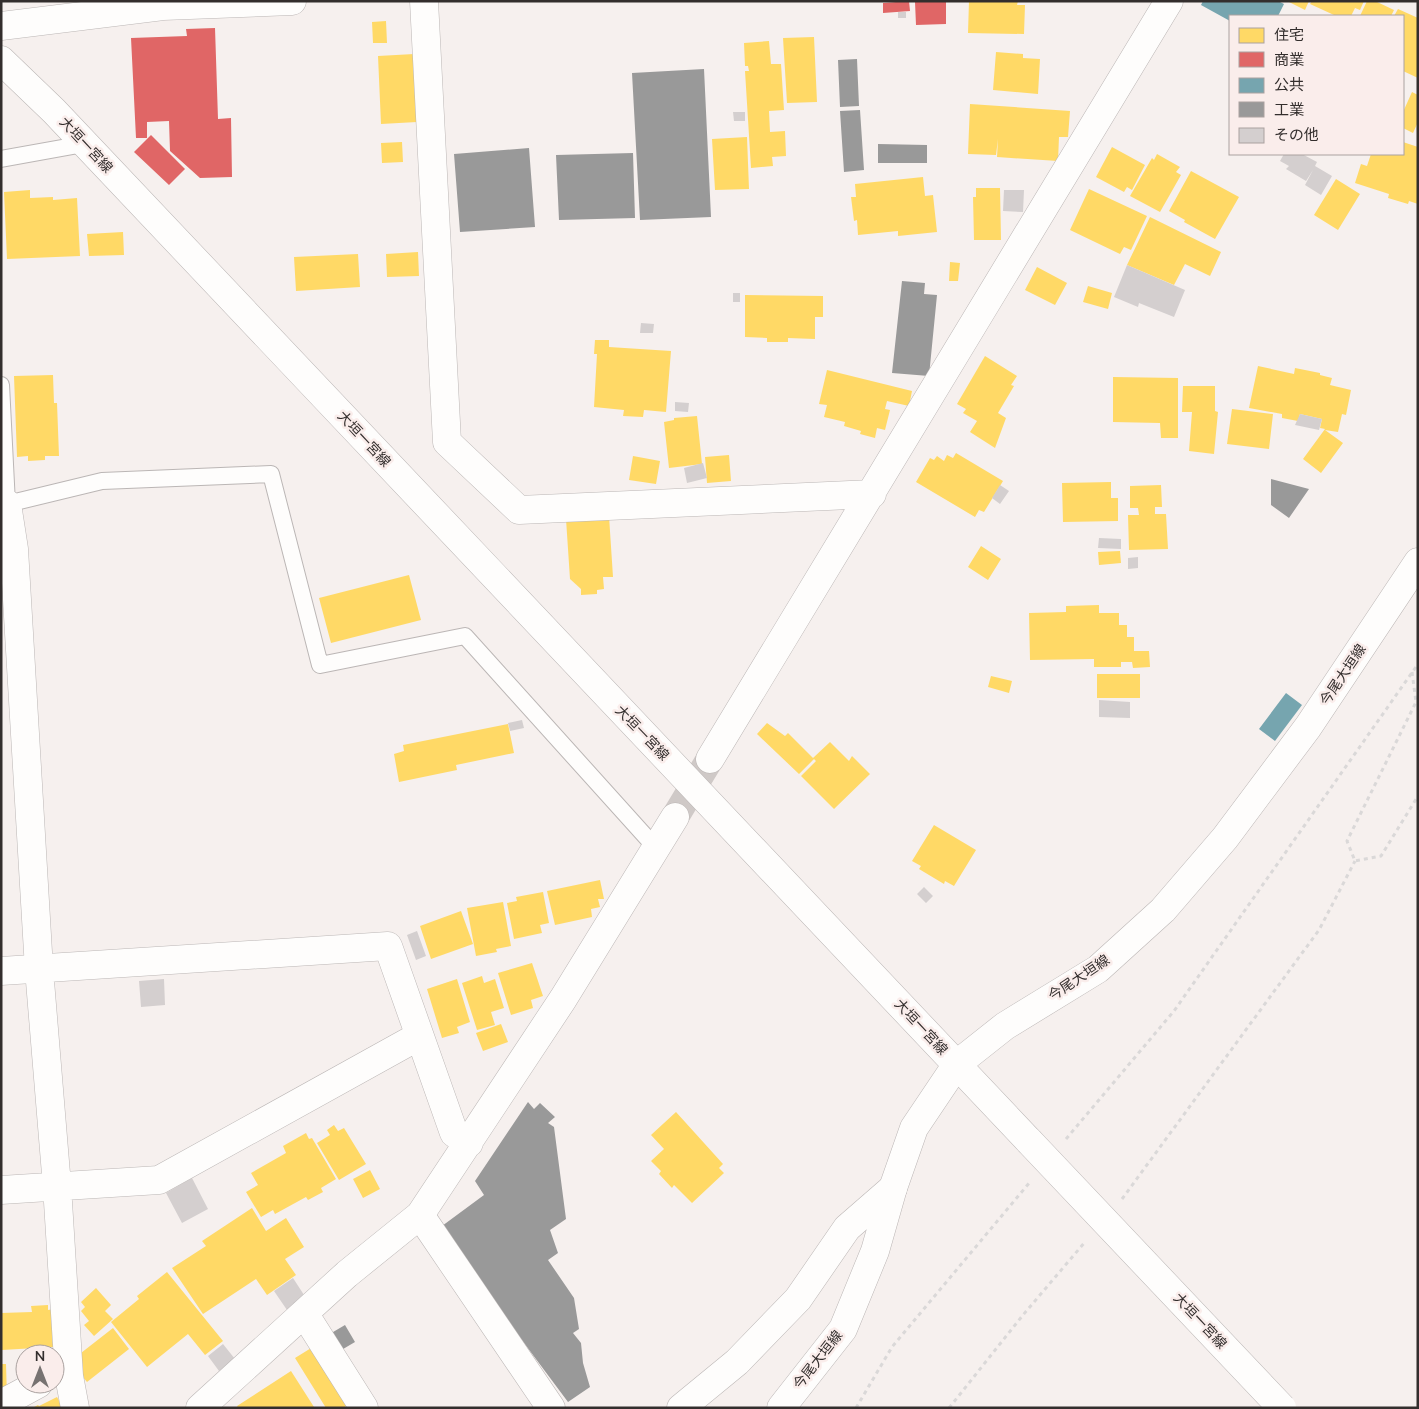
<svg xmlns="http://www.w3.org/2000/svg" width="1419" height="1409" font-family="'Nunito Sans','Noto Sans JP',sans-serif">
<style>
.homes{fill:#ffd966}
.shops{fill:#e06666}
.public{fill:#76a5af}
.industry{fill:#999}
.building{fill:#d4cfcf}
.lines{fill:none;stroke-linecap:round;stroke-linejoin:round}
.street-tunnel{stroke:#cfc9c7;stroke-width:28;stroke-dasharray:28 14;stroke-linecap:butt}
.lane-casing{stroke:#bbb6b5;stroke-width:18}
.street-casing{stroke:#bbb6b5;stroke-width:29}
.secondary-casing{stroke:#bbb6b5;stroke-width:29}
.primary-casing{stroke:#bbb6b5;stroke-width:29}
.path{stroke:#dad8d8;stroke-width:3;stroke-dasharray:4 4;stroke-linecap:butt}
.lane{stroke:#fefdfc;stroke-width:16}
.street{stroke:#fefdfc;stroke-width:28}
.secondary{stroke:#fefdfc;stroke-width:28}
.primary{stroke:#fefdfc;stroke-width:28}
.primary-bridge-casing{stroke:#bbb6b5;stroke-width:29;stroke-linecap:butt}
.primary-bridge{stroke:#fefdfc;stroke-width:28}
.labels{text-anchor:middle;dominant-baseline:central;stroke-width:5;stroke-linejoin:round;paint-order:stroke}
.street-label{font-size:14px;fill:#332e2d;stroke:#faedeb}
</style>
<rect width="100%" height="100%" fill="#f6f0ee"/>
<path class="homes" d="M969 1H1018L1017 5H1025L1024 34 968 33Z
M1287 1H1309L1305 10Z
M1312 1H1364L1360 10 1355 8 1351 16H1333L1334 15 1310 4Z
M1367 1H1375L1394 10 1391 16H1360Z
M1398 9 1418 18V78L1403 71V16H1394Z
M386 21 387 43H373L372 22Z
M814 37 817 102 787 103 783 38Z
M769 41 771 64H781L784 110 769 111 770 132 785 131 786 156 772 157 773 166 751 168 745 71H749L748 66H745L744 43Z
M996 52 1023 54V58L1040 59 1038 94 993 90Z
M414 54 417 122 381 124 378 56Z
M1412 92 1418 95V122L1413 133 1403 128V112Z
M970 104 1070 111 1068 137H1059L1058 161 997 157 998 139 996 155 968 154Z
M747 137 749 189 715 190 712 139Z
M402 142 403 162 382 163 381 143Z
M1403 142 1418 147V204L1409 201 1408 204 1388 198 1389 194 1355 183 1361 164 1367 166 1371 154H1403Z
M1112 147 1145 165 1132 190 1127 187 1124 192 1096 177Z
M1157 154 1180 167 1176 172 1181 175 1160 212 1130 196 1152 158 1154 160Z
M1191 171 1239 197 1215 239 1184 222 1185 220 1169 211Z
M923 177 925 196 933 195 937 232 898 236V231L858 235 857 220 854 221 851 197H856L855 184Z
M1336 179 1360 194 1338 230 1314 215Z
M976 188H1000L1001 240H974L973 197H976Z
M1089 189 1147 216 1131 250 1124 247 1120 254 1070 230Z
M30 190V198L53 197V200L77 198 80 256 7 259 4 192Z
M1150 217 1221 252 1210 276 1185 264 1174 285 1127 265Z
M123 232 124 255 89 256 87 234Z
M418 252 419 276 387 277 386 254Z
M358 254 360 287 296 291 294 257Z
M950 262 960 263 958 281H949Z
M1037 267 1067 283 1055 305 1025 290Z
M1088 286 1112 293 1108 309 1083 302Z
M745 295 823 296V317H815V339L788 338V342H767V338L745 337Z
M595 340H609V347L671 351 666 412 644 410 643 417 623 416 624 410 594 407 597 354H594Z
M985 356 1017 376 1011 385 1014 386 998 413 1006 418 995 448 970 432 977 421 963 413 966 409 957 404Z
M1258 366 1294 374 1295 368 1320 373V375L1332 378 1330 385 1351 390 1346 415 1342 414 1338 432 1325 430 1343 443 1321 473 1303 459 1325 429 1320 428 1322 419 1300 414 1298 421 1282 418V414L1249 408Z
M827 370 912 391 909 406 887 401 885 409 890 410 885 430 877 428 875 438 860 434 861 431 844 426 845 422 824 417 827 405 819 404Z
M53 375 54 403H57L59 456H45V460L28 461V456L17 457 14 376Z
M1113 377 1178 378V438H1161L1160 423 1113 422Z
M1183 386H1215V411L1218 412 1214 454 1189 451 1192 412H1182Z
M1232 409 1273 414 1269 449 1227 444Z
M697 416 702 464 669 468 664 422 674 420V418Z
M956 453 1003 481 984 512 979 510 975 517 916 482 930 458 934 460 937 456 944 461 947 455 953 458Z
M729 455 731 481 707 483 705 457Z
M633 456 660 461 656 484 629 480Z
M1111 482V498H1118V521L1063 522 1062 483Z
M1161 485 1162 507H1155V514H1166L1168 549 1129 550 1128 515H1139L1138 508H1130V486Z
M609 516 613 577H603L604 589 597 590V594L581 595V589L570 579 566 519Z
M981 546 1001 559 988 580 968 567Z
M1120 551 1121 563 1099 565 1098 552Z
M409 575 421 620 331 643 319 598Z
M1099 605V613H1119V625H1127V637H1134V651H1149L1150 667 1133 668 1132 662H1121V667H1094V659L1030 660 1029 613 1066 612V606Z
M1097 674H1140V698H1097Z
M991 676 1012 681 1009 693 988 687Z
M767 723 785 736 788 733 814 759 799 774 757 734Z
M508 724 514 753 456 765 457 770 399 782 394 754 404 751 403 745Z
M830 742 849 761 852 756 870 774 834 809 801 776 816 761 813 758Z
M934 825 976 850 954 886 945 881 944 884 919 869 921 866 912 861Z
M600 880 604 899H598L600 907 591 909 592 917 555 925 547 891Z
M543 892 549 923 540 925 542 933 514 939 507 903 517 901 516 897Z
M503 902 511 946 496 949 497 952 476 956 467 908Z
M461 911 473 944 431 959 420 926Z
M532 963 543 996 531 1000 533 1008 511 1015 498 973Z
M482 976 484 983 495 979 504 1008 491 1012 495 1025 477 1030 462 983Z
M457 979 470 1022 457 1027 459 1033 442 1038 427 989Z
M501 1024 508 1042 483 1051 476 1033Z
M676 1112 723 1164 719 1168 724 1173 692 1203 674 1185 672 1188 659 1174 661 1171 651 1161 664 1149 651 1135Z
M334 1125 338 1131 344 1128 366 1164 339 1180 317 1143 330 1135 327 1130Z
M306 1133 309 1139 312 1138 336 1179 321 1188 323 1192 308 1200 306 1197 275 1214 273 1210 261 1217 246 1192 258 1185 251 1173 286 1153 283 1146Z
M370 1170 380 1189 363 1198 353 1179Z
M252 1208 266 1231 286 1218 304 1247 285 1259 296 1275 267 1295 256 1279 203 1314 172 1268 206 1246 202 1241Z
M167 1272 223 1341 205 1355 188 1334 147 1367 111 1322 139 1299 137 1296Z
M96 1288 111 1305 105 1311 113 1319 94 1336 84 1325 89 1321 81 1311 85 1307 81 1302Z
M48 1305V1310L54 1309 56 1331H52L53 1347 2 1350 1 1313 32 1312 31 1306Z
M113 1328 129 1349 87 1382 82 1376 81 1353Z
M316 1345 352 1402 343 1408H326L295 1358Z
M1 1364H6L7 1397H1Z
M291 1371 314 1407 238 1408 237 1406Z
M57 1397 63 1408H32L38 1405 39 1406Z"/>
<path class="shops" d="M909 1 910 11 883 13V3Z
M946 1V24L916 25 915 2Z
M215 28 218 119 231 118 232 177 200 178 170 151 169 121 147 122V138H136L131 38 187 36 186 29Z
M151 135 185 169 169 185 134 152Z"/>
<path class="public" d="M1203 1H1278L1284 4 1278 16H1230V21L1201 5Z
M1286 693 1302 705 1275 741 1259 729Z"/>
<path class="industry" d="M857 59 859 106 840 107 838 60Z
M704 69 711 217 640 220 632 73Z
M860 110 864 170 844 172 840 111Z
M878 144 927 145V163H878Z
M529 148 535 227 460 232 454 154Z
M633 153 635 218 559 220 556 155Z
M902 281 925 283 924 294 937 295 929 376 892 373Z
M1271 479 1309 489 1289 518 1271 505Z
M528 1102 534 1109 540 1103 555 1117 548 1123 554 1127 566 1219 550 1230 558 1253 548 1260 574 1298 579 1329 573 1333 581 1343 583 1363 590 1387 568 1402 492 1300 442 1226 484 1195 475 1181Z
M345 1325 355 1342 338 1352 328 1335Z"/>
<path class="building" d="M898 12H906V18H898Z
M733 112H745V121H734Z
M1284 154H1302L1317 162 1315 166 1332 176 1321 195 1305 185 1313 170 1306 181 1286 169 1289 166 1280 161Z
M1004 190H1024L1023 212 1003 211Z
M1127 265 1185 290 1174 317 1139 303 1138 307 1114 297Z
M733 293H740V302H733Z
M641 323 654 324 653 333H640Z
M675 402 689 403 688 412 675 411Z
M1300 414 1322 419 1319 430 1295 425Z
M703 463 707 478 687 483 684 468Z
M1000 485 1009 491 1000 504 992 498Z
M1099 538 1121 539V549L1098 548Z
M1138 557V568L1128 569V558Z
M1099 700 1130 702V718L1099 717Z
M522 720 524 728 510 731 508 723Z
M924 887 933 896 926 903 917 894Z
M417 931 426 956 416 960 407 935Z
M164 979 165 1005 141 1007 139 981Z
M192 1178 208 1209 182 1223 166 1193Z
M293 1278 306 1298 287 1310 274 1291Z
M223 1344 235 1359 219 1371 208 1356Z"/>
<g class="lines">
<path class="street-tunnel" d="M675 817 710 759"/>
<g class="lane-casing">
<path id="lane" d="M1 159 84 144
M1 385 7 504 102 481 271 474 320 665 465 636 656 848"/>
</g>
<g class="street-casing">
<path id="street" d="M424 1 447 442 519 510 872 494
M1 26 163 6 292 1
M7 504 14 549 39 969 57 1186 69 1376 75 1408
M710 759 1169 1
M1 971 388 946 454 1133 469 1143
M1 1190 159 1180 419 1036
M420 1215 551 1408
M304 1313 364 1408
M1 1404 38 1384
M200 1408 347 1274 420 1215 563 999 675 817
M681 1408 737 1362 798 1299 847 1228 893 1188"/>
</g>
<g class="secondary-casing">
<path id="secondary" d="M1 504H7
M781 1408 843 1329 875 1251 893 1188 914 1128 957 1064 1005 1026 1098 969 1163 910 1225 838 1308 727 1418 562"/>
</g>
<g class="primary-casing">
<path id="primary" d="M1 60 54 111 1029 1141"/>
</g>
<path class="path" d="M1412 672 1416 702 1347 841 1355 861 1381 856 1418 796
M1066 1139 1174 1011 1418 664
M1122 1199 1319 930 1355 861
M856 1408 892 1347 1030 1182
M949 1408 1023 1315 1085 1242"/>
<use href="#lane" class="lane"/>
<use href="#street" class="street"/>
<use href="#secondary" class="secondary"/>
<use href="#primary" class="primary"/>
<g class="primary-bridge-casing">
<path id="primary-bridge" d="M1029 1141 1282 1408"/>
</g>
<use href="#primary-bridge" class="primary-bridge"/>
</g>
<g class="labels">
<g class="street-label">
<text transform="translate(86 145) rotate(47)">大垣一宮線</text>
<text transform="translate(364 439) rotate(47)">大垣一宮線</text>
<text transform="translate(1343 675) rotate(-56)">今尾大垣線</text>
<text transform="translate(642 733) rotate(46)">大垣一宮線</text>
<text transform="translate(1079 978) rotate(-34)">今尾大垣線</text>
<text transform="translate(921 1027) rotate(47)">大垣一宮線</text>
<text transform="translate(1200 1321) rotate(47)">大垣一宮線</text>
<text transform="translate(818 1360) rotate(-52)">今尾大垣線</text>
</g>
</g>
<rect width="1419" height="1409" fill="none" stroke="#332e2d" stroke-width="5"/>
<rect x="1229" y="15" width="175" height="140" fill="#faedeb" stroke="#aaa19f"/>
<rect x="1239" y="28" width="25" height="15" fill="#ffd966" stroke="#aaa19f"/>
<text x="1274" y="40" font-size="15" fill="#332e2d">住宅</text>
<rect x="1239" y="52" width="25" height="15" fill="#e06666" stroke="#aaa19f"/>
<text x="1274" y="65" font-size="15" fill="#332e2d">商業</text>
<rect x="1239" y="78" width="25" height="15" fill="#76a5af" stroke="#aaa19f"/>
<text x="1274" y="90" font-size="15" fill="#332e2d">公共</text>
<rect x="1239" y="102" width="25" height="15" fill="#999999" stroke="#aaa19f"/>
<text x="1274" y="115" font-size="15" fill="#332e2d">工業</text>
<rect x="1239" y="128" width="25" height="15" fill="#d4cfcf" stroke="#aaa19f"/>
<text x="1274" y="140" font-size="15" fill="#332e2d">その他</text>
<g transform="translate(40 1369)"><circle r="24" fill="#faedeb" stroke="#aaa19f"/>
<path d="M0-4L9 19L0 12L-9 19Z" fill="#777271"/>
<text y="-8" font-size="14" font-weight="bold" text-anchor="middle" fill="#332e2d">N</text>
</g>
</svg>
